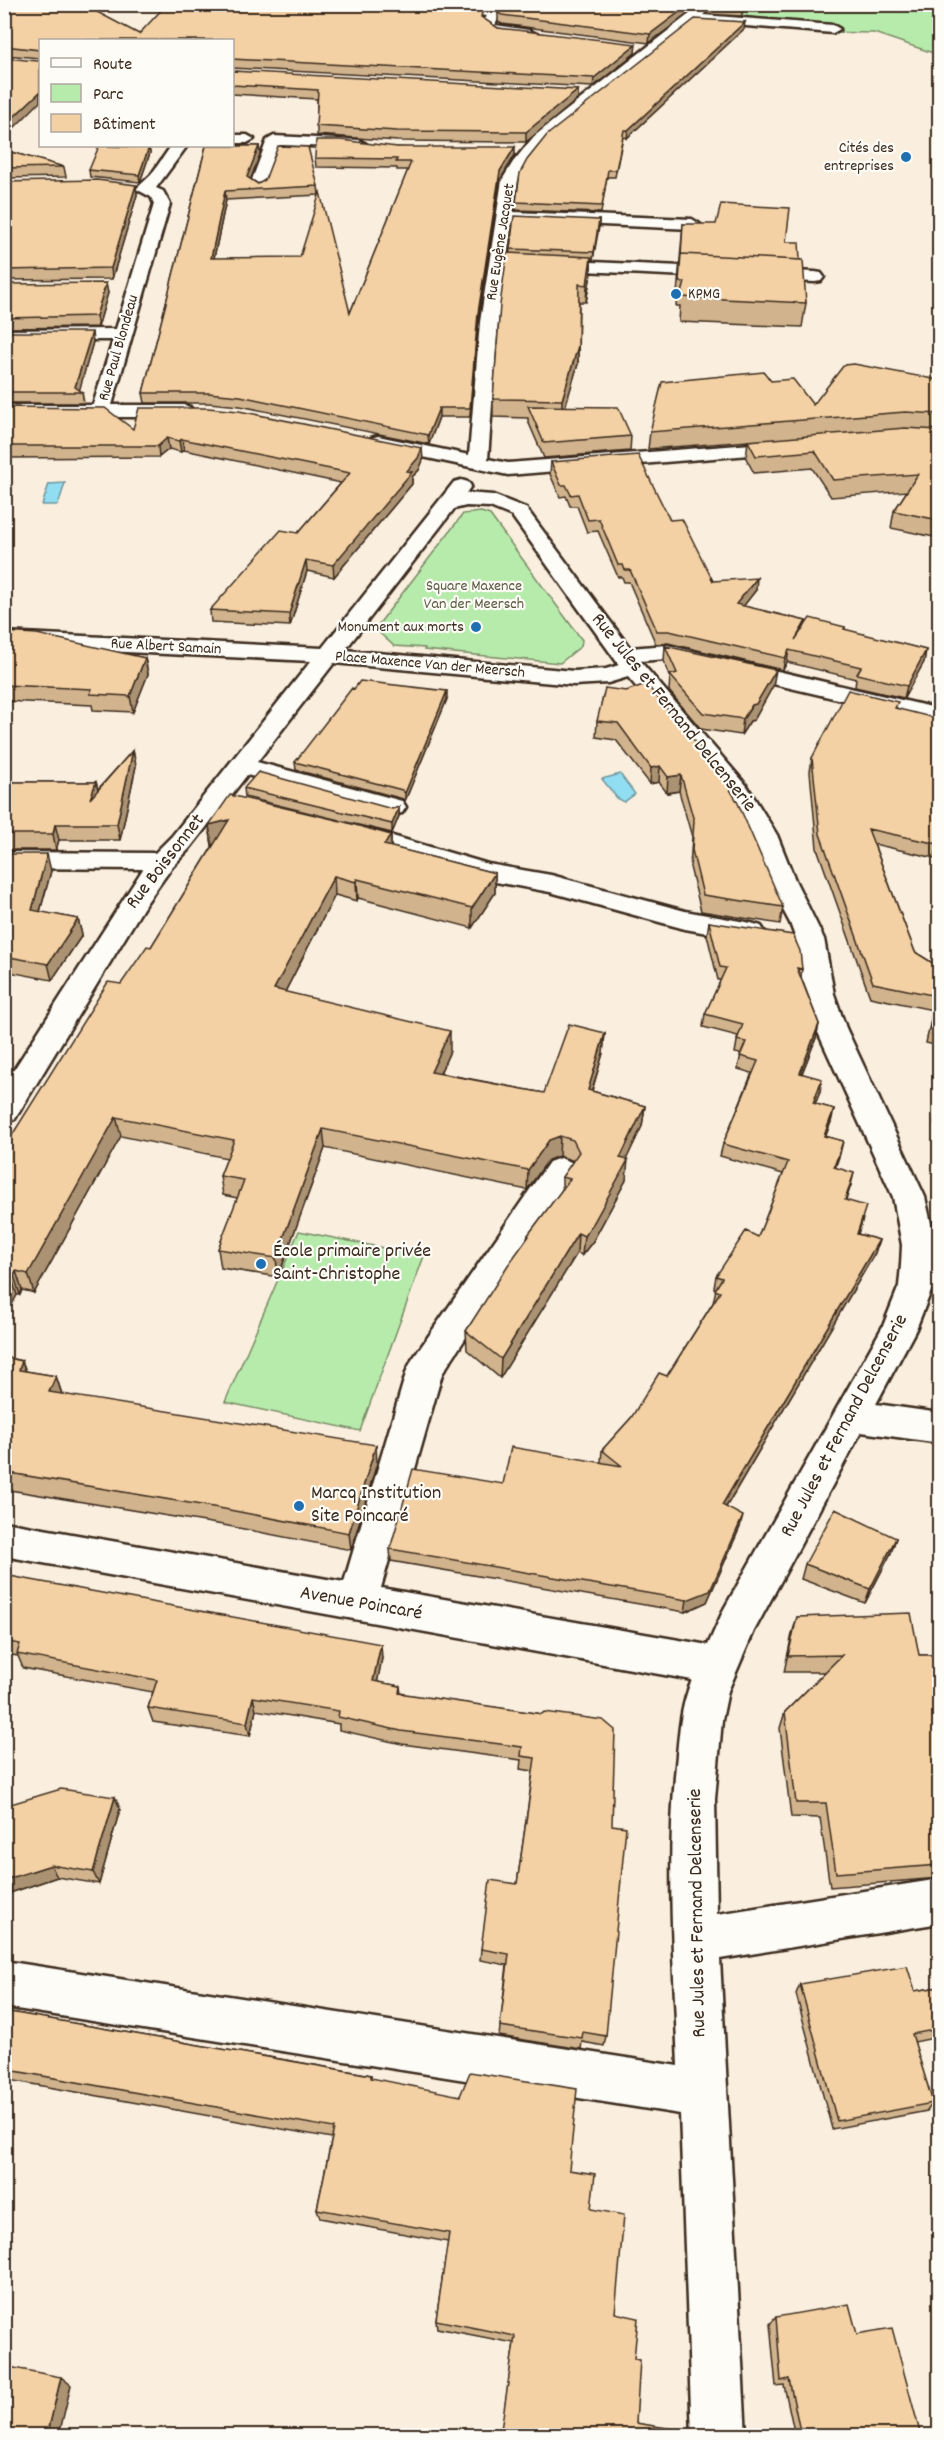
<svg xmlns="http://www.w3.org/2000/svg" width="944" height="2440" font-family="Dekko,sans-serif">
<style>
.green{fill:#b7ebac;stroke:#798a65;stroke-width:1.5}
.water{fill:#91ddf1;stroke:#6f959d;stroke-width:1.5}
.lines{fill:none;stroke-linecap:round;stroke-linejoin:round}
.minor-casing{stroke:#3b2a1e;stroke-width:5}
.minor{fill:#fdfcf7;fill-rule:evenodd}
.wall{fill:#d1b48d;stroke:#3b2a1e;stroke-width:1.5}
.shaded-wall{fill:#aa9273;stroke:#3b2a1e;stroke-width:1.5}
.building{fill:#f3d1a4;stroke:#3b2a1e;stroke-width:1.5}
.poi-dot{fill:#1f6fb2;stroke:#fdfcf7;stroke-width:2}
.labels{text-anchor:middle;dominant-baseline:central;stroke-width:4.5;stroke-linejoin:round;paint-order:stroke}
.far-poi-label{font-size:16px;fill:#3b2a1e;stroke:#fdfcf7;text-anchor:end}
.far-street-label{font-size:16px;fill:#3b2a1e;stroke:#fdfcf7}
.far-park-label{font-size:16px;fill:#5a5a42;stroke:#fdfcf7}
.street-label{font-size:20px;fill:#3b2a1e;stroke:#fdfcf7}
.poi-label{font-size:20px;fill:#3b2a1e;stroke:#fdfcf7;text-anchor:start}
</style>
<rect width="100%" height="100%" fill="#faefde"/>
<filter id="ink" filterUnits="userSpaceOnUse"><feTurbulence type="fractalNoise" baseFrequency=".0167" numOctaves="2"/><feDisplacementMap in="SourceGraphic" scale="12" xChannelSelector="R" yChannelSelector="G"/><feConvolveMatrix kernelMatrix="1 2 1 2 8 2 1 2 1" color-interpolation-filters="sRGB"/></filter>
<g filter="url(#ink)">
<path class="green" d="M698 5H805L929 12 939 15V55L874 33 815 32Z
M481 512 490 515 582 640 581 646 560 663 424 650 425 648 394 646 375 629 463 514Z
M299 1231 424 1256 360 1431 225 1402Z"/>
<path class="water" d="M65 483 58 505H42L49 484Z
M620 774 635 794 624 802 617 798 602 779Z"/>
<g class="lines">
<g class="minor-casing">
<path id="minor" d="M416 4C433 4 490 3 501 13L495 25 529 30 536 34 529 38 491 32 486 31 482 24 487 16 422 8Z
M701 7 707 11 703 15 833 25 840 29 833 33 695 22 545 141 525 166 518 180 513 212 692 219 700 224 692 229 512 221 498 322 488 459 508 463 791 441 798 443 801 447 798 451 508 475 371 446 368 442 371 438 378 436 469 455 480 322 502 180 513 162 535 135 697 8Z
M232 135H247L254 139 247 143H232Z
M274 136 359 140 366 144 359 148 280 145 266 185 258 190 252 188 250 185 267 140Z
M171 146H187L156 188 163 191 170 204 112 405H183L190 407 193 411 190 415 183 417H4V405H93L113 340H4V330L116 329 154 204 151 197 136 189 151 175Z
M547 260 815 272 821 273 824 277 821 281 815 282 541 269 539 265 541 261Z
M461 480 468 482 471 486 466 493 493 495 526 508 630 648 667 645 940 709V723L667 659 640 661 747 786 777 835 795 880 824 939 834 994 846 1028 925 1197 936 1245 933 1286 916 1329 876 1404 940 1413V1443L861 1432 754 1631 728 1691 722 1720 715 1799 717 1914 940 1879V1923L720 1959 746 2436H692L680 2114 4 2007V1961L678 2066C674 1966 666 1865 676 1765 679 1736 680 1707 692 1680L4 1556V1522L344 1582 407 1370 412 1360 549 1162 560 1158 571 1162 576 1170 442 1374 381 1588 708 1645 724 1609 883 1326 899 1286 901 1265 902 1245 893 1197 816 1028 804 994 796 939 790 923 767 880 751 835 727 794 628 677 608 683 574 685 334 663 257 762 402 801 406 807 402 813 393 815 247 775 190 848 172 867 145 905 15 1119 4 1122V1085L143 869 4 868V852L155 853 172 836 311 661 4 646V632L322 648 454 482ZM466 506 490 507 512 516 619 665 606 669 574 671 345 650 454 509Z
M348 823 488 864 551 875 685 911 751 923 761 926 765 932 761 938 751 941 685 929 550 892 485 880 339 837 335 831 339 825Z"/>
</g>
<use href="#minor" class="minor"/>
</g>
<path class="wall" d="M4 4 139 34 483 19 498 28 635 53 593 87 232 68V40L40 58 4 55Z
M468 4H693V10L649 43 502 24 498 22V13L500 10 486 5Z
M708 8H743L742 14 741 16 707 14Z
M744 29 627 138 623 137 615 177H607L601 213 516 210V202Z
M232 71 578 99 526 142 397 141 317 135V99L232 94Z
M206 146H259L260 154 250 179 258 184 318 186 319 195 226 200 214 258 350 313 408 170H397V168L316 167 315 158 397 147 515 155 500 180 478 322 470 417H439L429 444 240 406 209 403H145L143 393Z
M149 147 150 153 140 182 90 177 89 170Z
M4 150 64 167 66 177 4 178Z
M4 182 137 195 112 279 4 280Z
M599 220 593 260H591V274L586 302H579L578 364 565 406 631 436 630 451 544 458 528 421V418L493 417V399L510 249Z
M683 224 786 242 800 260 806 303 802 327 679 322 680 306H676Z
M4 284 108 293 98 327 4 328Z
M4 332 93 342 79 390 82 392 84 403H4Z
M939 380V538L891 528 894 511 907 491 831 497 812 468 754 473 746 458 748 441 648 449 650 432 771 381 813 405Z
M4 407 133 429 423 460 419 470 412 477V484L334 577 307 571 290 626 211 622 210 610 298 533 341 483 184 450 181 452 169 449 159 457 4 458Z
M551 462 670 520 713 581 756 590 743 606 806 621 805 625 845 627V630L926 650 924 662 904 698 855 687 856 679 787 662 783 670 668 643 656 644 629 582H624L622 577H618L598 531 587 532 577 506H570L566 496 560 497 550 474Z
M4 632 145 658 148 674 133 712 93 710 92 705 4 701Z
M665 646 773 686 754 720 750 721 741 735 701 729 669 691 670 676 664 661Z
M626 691 783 907 780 924 701 911 690 867 692 837 679 791 667 793 659 782 650 784 616 740 596 737 597 721Z
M447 699 405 801 403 799 296 770 295 762Z
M897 708 939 846 935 858 874 844 915 952 939 967V1046L926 1043 933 1010 870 997 817 848 810 772 812 758Z
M133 750 136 766 120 840H59L56 850H4V782H96L98 789Z
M244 788 392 809 399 807V816L392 833 342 821 391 835V847L495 873V893L472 928 358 898 357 901 335 895 285 992 450 1051 440 1073 544 1093 605 1033 603 1053 592 1091 645 1106 642 1126 626 1159V1180L593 1241 582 1255 577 1253 500 1378 467 1350 466 1331 527 1239 528 1235 562 1190V1177L573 1162 572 1160 559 1156 548 1160 527 1190 325 1148 278 1277 221 1268 218 1249 238 1198 223 1195 220 1176 227 1158 121 1136 34 1293 22 1290 20 1295H17L4 1319V1148L121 984 151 947 214 844 212 845 209 825 339 820 245 797Z
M4 854 51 871 40 912 78 919 82 935 52 980 4 971Z
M709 922 802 969 801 977 819 1024 816 1038 802 1073 820 1092 815 1104 834 1109 831 1122 825 1136 843 1141 835 1167 851 1185 846 1200 863 1219 858 1234 879 1240 875 1253 726 1507 740 1527 707 1602 685 1612 391 1561 390 1549 503 1484 602 1463 601 1462 602 1450 631 1418 667 1376 713 1303 716 1289 714 1288 716 1276 758 1237 783 1174 720 1156 723 1144 752 1073 738 1069 741 1054 735 1053 738 1036 703 1027 705 1014 721 980H718L707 935Z
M939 1085V1125L935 1124Z
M4 1357 22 1361 26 1371 56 1376 62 1394 377 1463 351 1550 223 1525 4 1489Z
M896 1538 891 1553 865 1603 801 1579 805 1564Z
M4 1575 382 1658 377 1682 400 1686 401 1694 542 1714 606 2036 604 2046 582 2042 581 2049 499 2036 507 1965 480 1960 481 1949 517 1884 533 1771 520 1769 521 1760 402 1744 339 1730V1724L256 1710 250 1736 153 1722 148 1708 153 1692 23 1668 18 1656 4 1654Z
M797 1617 919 1655H939V1878L830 1887 820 1818 791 1817 780 1728 785 1712 825 1672H784L792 1634Z
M115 1797 120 1809 99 1884 57 1877 4 1895Z
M800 1984 915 1991 939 1987V2037L914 2042 933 2103 927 2111 832 2129 796 1994Z
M4 2011 371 2075 372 2079 569 2170 591 2209 615 2313 634 2359 636 2423 673 2436H501L514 2343 437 2328 436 2320 448 2242 320 2218 317 2209 332 2138 4 2079Z
M776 2317 857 2334 921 2436H795L784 2385 776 2386 770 2324Z"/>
<path class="shaded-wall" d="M690 4H693V10L649 43 650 34Z
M745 22 744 29 627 138 628 130Z
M636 44 635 53 593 87 594 78Z
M578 90V99L526 142V132Z
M40 92V102L4 138V126Z
M259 146 260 154 248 186 247 177Z
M149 147 150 153 140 182 139 175Z
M515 147V155L500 180 478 322 470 417 478 313 500 171Z
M136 185 137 195 112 279 111 268Z
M225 191 226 200 212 267 211 258Z
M599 220V227L593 260 594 252Z
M591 257V274L586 302 587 285Z
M106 283 108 293 98 327 96 316Z
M92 332 93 342 79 392 75 387Z
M578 346V364L562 418V400Z
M439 408V417L429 444 428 435Z
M167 438 169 449 159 457 158 446Z
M182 439 184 450 181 452 179 441Z
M422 448 423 460 419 470 412 477V484L334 577 333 565 407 471Z
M306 560 307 571 290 626 289 614Z
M757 578 756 590 735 617 736 604Z
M789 650 787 662 783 670 785 658Z
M926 650 924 662 904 698 907 686Z
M145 658 148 674 133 712 130 696Z
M776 670 773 686 754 720 750 721 741 735 743 719Z
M447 691V699L405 801V793Z
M133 750 136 766 120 840 117 824Z
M660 766 659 782 650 784 651 768Z
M681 775 679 791 667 793 668 777Z
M96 782 100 798 90 799Z
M399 807V816L392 833V824Z
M229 820 231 840 212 845 209 825Z
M55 824 59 840 56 850 53 834Z
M391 835V855L384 845Z
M939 840V846L935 858 938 844Z
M47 854 51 871 36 926 32 910Z
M495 873V893L472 928V908Z
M334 876 335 895 276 1009 274 989Z
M357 879 358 898 357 901 356 882Z
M78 919 82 935 52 980 48 964Z
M819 1024 816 1038 797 1086 800 1073Z
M450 1031V1051L432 1091 431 1072Z
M605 1033 603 1053 586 1110 588 1090Z
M822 1079 820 1092 810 1116 813 1103Z
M645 1106 642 1126 618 1177 620 1158Z
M834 1109 831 1122 821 1149 824 1136Z
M116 1117 121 1136 34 1293 28 1274Z
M323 1129 325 1148 278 1277 276 1258Z
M560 1136 559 1156 548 1160 527 1190 528 1170 549 1140Z
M843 1141 840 1154 831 1180 834 1167Z
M628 1160 626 1180 593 1241 582 1255 584 1236Z
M854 1173 851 1185 841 1213 845 1200Z
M578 1233 577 1253 500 1378 501 1359Z
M879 1240 875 1253 720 1517 722 1505Z
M16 1271 22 1290 20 1295 14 1276Z
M11 1275 17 1295 4 1319V1288Z
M22 1361 28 1379 19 1370Z
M56 1376 62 1395 49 1392Z
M376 1445 377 1463 351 1550 349 1533Z
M743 1516 740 1527 707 1602 685 1612 687 1600Z
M896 1538 891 1553 865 1603 870 1589Z
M381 1644 382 1658 375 1695 373 1681Z
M253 1697 256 1710 250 1736 247 1723Z
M115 1797 120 1809 99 1884 93 1872Z
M51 1865 57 1877 4 1895V1880Z
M61 2377 71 2385 59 2435 49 2428Z"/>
<path class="building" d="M4 4H82L139 34 166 5 207 6 209 4H444L483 9 481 17 498 28 636 44 594 78 232 59V40H40V54V50L4 46Z
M503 4H690L650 34 502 15 498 13 503 6Z
M709 6 743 8 741 10 708 8Z
M695 19 745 22 628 130H624L616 170H608L602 206 516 202 520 173 527 160 547 135Z
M4 58 38 61 40 59V92L4 126Z
M232 71 578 90 526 132 397 131 316 126 318 90 232 85Z
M316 140H341L397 147H515L500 171 478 313 470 408H439L428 435 240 396 208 393H143L206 146H259L247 177 258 184 265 180 278 146 308 147 318 186 225 191 211 258 300 257 320 192 350 313 411 162H396L397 159 315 158Z
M99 146 149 147 139 175 89 170Z
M4 150 64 167 4 168Z
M97 180 136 185 111 268 4 270V182Z
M721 204 790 208 786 242H799L800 260 681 254V256L683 224H716Z
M514 216 599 220 594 252 510 249Z
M507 253 591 257 587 285 579 284 578 346 562 400 493 399 500 305Z
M681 254 803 260 806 303 681 297 685 282H679Z
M106 283 96 316 4 318V284Z
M4 332H92L75 387 82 392H4Z
M854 364 939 380V414L905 412 650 432 662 382 764 372 771 381 793 379 813 405 844 365Z
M528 406 618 407 631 436 544 443Z
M4 407 105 408 133 429 139 408H208L239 411 422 448 418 458 407 471 412 472 333 565 306 560 289 614 210 610 281 530 298 533 350 473 182 439 179 441 167 438 158 446H4Z
M905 428 939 430V520L894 511 918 474 833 480 815 451 756 456 748 441Z
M638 455 670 520 682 519 713 581 757 578 736 604 806 621 795 640 810 618 845 627 844 629 926 650 907 686 857 674 861 667 789 650 785 658 669 631H657L630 570H625L623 565H618L599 519 588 520 578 494 571 495 566 485H561L551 462Z
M4 632 37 634 145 658 130 696 90 694 92 689 4 685Z
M665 646 776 670 756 704 752 705 743 719 703 713 670 675 677 673Z
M360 681 447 691 405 793 402 790 295 762 352 688 354 689Z
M646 684 716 766 737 801 783 907 703 895 692 850 694 821 681 775 668 777 660 766 651 768 618 723 597 721 605 688 626 691Z
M848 690 898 702 895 708 939 719V840L938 844 868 829 915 952 939 967V1032L930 1030 937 996 873 983 820 834 812 758Z
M133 750 117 824H55L53 834H4V782H96L90 799Z
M258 772 392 809 399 807 392 824 244 788Z
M230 795 341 821 391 835 384 845 495 873 472 908 357 879 356 882 334 876 274 989 450 1031 431 1072 544 1093 569 1024 605 1033 588 1090 645 1106 620 1158 628 1160 594 1222 584 1236 578 1233 501 1359 466 1331 508 1265 529 1236 528 1235 570 1179 562 1177 579 1152 573 1140 560 1136 549 1140 528 1170 323 1129 276 1258 218 1249 244 1180 220 1176 234 1140 116 1117 28 1274 16 1271 14 1276 11 1275 4 1288V1148L108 982 121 984 147 946 151 947 229 820 209 825Z
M4 854H47L32 910 78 919 48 964 4 956Z
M709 922 793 935 800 951 802 969 797 968 819 1024 800 1073 822 1079 813 1103 834 1109 824 1136 843 1141 834 1167 854 1173 845 1200 866 1206 857 1234 879 1240 722 1505 743 1516 710 1591 687 1600 390 1549 413 1469 503 1484 511 1447 622 1466 602 1450 631 1418 659 1373 667 1376 720 1292 715 1290 722 1278 716 1276 746 1231 758 1237 788 1162 723 1144 758 1061 740 1056 746 1042 737 1040 743 1024 705 1014 726 968 720 967Z
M4 1357 22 1361 19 1370 56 1376 49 1392 376 1445 349 1533 219 1508 4 1472Z
M835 1509 896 1538 870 1589 805 1564Z
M4 1575 381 1644 373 1681 400 1686 399 1693 542 1714 544 1712 603 1720 615 1730 612 1825 626 1827 606 2036 583 2032 582 2038 500 2026 509 1954 481 1949 490 1880 517 1884 535 1758 521 1756 522 1747 401 1731 338 1717 339 1711 253 1697 247 1723 148 1708 157 1680 17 1654 20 1644 4 1641Z
M911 1613 919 1655H939V1865L836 1873 826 1803H796L785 1712 842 1655 788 1656 797 1617Z
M61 1789 115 1797 93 1872 51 1865 4 1880V1806Z
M907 1966 915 1991 939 1987V2029L912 2034 933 2103 837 2121 800 1984Z
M4 2011 371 2075V2078L460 2096 470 2072 577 2089 569 2170 595 2174 591 2209 624 2215 615 2313 638 2318 634 2359 640 2360 636 2423 673 2429V2436H525L501 2430 515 2336 436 2320 449 2233 317 2209 334 2128 4 2069Z
M849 2304 857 2334 892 2328 921 2436H801L789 2379 781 2381 776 2317Z
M4 2366 61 2377 49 2428 87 2436H4Z"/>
</g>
<g class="poi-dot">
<circle cx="906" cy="157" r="6"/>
<circle cx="676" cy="294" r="6"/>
<circle cx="476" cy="627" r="6"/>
<circle cx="261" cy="1264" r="6"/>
<circle cx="299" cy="1506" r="6"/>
</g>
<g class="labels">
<g class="far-poi-label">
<text x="894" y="148">Cités des<tspan x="894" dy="18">entreprises</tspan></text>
<text x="688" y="294" text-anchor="start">KPMG</text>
<text x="464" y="627">Monument aux morts</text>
</g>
<g class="far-street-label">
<text transform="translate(501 242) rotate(-81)">Rue Eugène Jacquet</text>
<text transform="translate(119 348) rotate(-74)">Rue Paul Blondeau</text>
<text transform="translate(166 647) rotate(3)">Rue Albert Samain</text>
<text transform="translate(430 665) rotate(5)">Place Maxence Van der Meersch</text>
</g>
<g class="far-park-label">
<text x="474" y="586">Square Maxence<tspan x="474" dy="18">Van der Meersch</tspan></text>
</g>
<g class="street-label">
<text transform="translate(673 713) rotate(51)">Rue Jules et Fernand Delcenserie</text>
<text transform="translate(166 862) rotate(-52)">Rue Boissonnet</text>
<text transform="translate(845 1426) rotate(-62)">Rue Jules et Fernand Delcenserie</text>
<text transform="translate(361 1604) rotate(10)">Avenue Poincaré</text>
<text transform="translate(698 1913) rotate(-91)">Rue Jules et Fernand Delcenserie</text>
</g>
<g class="poi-label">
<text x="273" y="1252">École primaire privée<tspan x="273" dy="23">Saint-Christophe</tspan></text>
<text x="311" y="1494">Marcq Institution<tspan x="311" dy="23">Site Poincaré</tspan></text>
</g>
</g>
<rect width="944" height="2440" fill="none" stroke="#fdfcf7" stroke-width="24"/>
<rect x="12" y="12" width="920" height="2416" fill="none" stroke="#3b2a1e" stroke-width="2" filter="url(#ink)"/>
<rect x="39" y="39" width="195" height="108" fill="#fdfcf7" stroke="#afa8a0" stroke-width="1.5"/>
<rect x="51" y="58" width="30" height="9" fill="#fdfcf7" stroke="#afa8a0" stroke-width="1.5"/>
<text x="93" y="69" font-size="18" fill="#3b2a1e">Route</text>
<rect x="51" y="84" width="30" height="18" fill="#b7ebac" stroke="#afa8a0" stroke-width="1.5"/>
<text x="93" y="99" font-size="18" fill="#3b2a1e">Parc</text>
<rect x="51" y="114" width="30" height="18" fill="#f3d1a4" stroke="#afa8a0" stroke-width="1.5"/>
<text x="93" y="129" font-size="18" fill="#3b2a1e">Bâtiment</text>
</svg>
